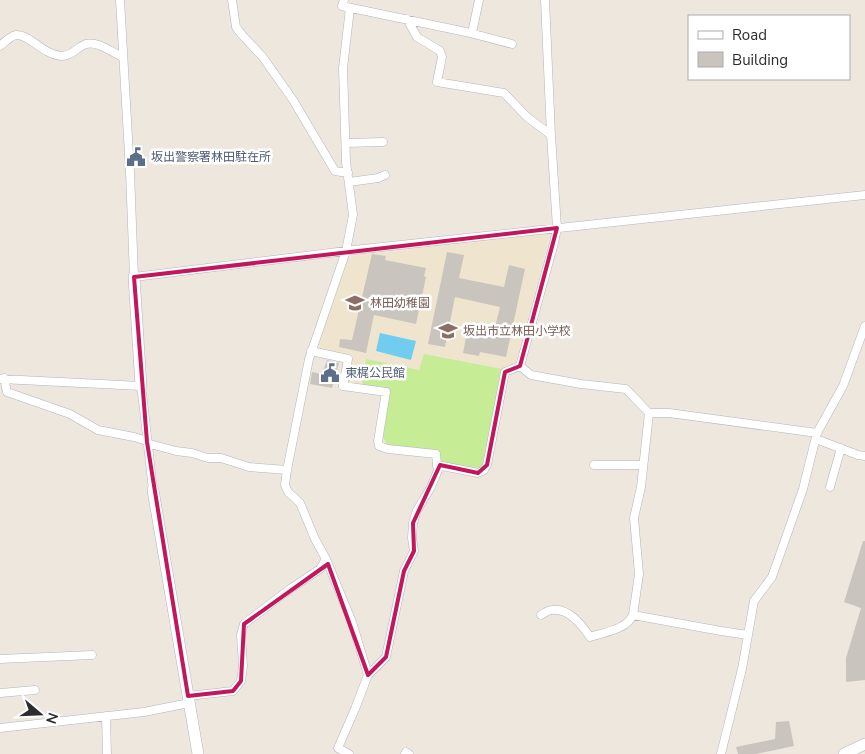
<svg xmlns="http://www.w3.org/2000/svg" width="865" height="754" font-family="'Nunito Sans','Noto Sans JP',sans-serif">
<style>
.education{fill:#efe5ce}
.pitch{fill:#c6ec96}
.water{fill:#70cdf0}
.building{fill:#c9c4bd}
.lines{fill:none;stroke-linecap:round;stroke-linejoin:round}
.street-casing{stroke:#b2b4bf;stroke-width:9}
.secondary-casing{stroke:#b2b4bf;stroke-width:12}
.street{stroke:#fff;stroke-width:8}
.secondary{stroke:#fff;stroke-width:11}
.marked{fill:none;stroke:#c2185b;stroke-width:4;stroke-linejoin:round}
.labels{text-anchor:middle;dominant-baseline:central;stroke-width:5;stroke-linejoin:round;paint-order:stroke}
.service-label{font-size:12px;fill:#4e5e75;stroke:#fff;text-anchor:start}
.education-label{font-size:12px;fill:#785e54;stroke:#fff;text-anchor:start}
</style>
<rect width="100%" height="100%" fill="#eee7de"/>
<path class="education" d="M548 232 550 234 515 364 502 369 483 465 441 462 437 451 383 438 390 389 349 383V372L352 356 320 349V342L345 264 350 259 359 254 388 252Z"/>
<path class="pitch" d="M424 354 502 369 483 465 477 470 441 462 437 451 389 447 383 438 390 389 362 385 366 359 419 370Z"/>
<path class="water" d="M380 333 416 341 411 360 376 351Z"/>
<path class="building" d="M447 252 464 255 459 278 504 287 509 265 525 269 506 357 480 352 479 356 463 353 468 326 494 332 500 307 455 297 445 347 428 344Z
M372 254 386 256 385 260 426 268 424 276 426 277 416 324 374 315 366 353 339 347 340 339 352 340Z
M327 360 339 363 332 388 310 384 312 372 322 374Z
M863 541H865V680L846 682V658L861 608 844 602Z
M789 721 794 746 756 754H738L736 747 775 739 776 722Z"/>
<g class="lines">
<g class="street-casing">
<path id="street" d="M120 0 130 172 134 277 354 250 865 195
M232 0 236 27 242 35 262 56 293 100 335 171 348 173
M344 0 342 6 466 32 512 44
M350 8 343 68 346 162 353 215 346 251 309 359 287 470 285 485 288 492 300 503 315 539 326 559 352 622 368 675
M407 19 417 37 440 51 442 57 437 82 504 93 527 117 551 135
M472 33 479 0
M0 46C5 42 10 36 16 35 28 33 43 55 62 56 72 56 77 47 86 44 99 41 112 53 123 57
M346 143 383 142
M349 182 378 178 385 175
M311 351 348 359 343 386 386 392 378 441 379 446 388 449 436 454 437 465 478 473 484 470 487 465 505 372 520 366
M520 366 554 243 557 228 551 135 545 0
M520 366 531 375 581 384 626 389 649 413H669L817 433
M4 378 7 392 70 414 98 430 134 437 144 440 150 444 176 451 192 453 208 458H221L249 467 287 470
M1 379 141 386 143 401 153 490
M816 439 858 455 865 456
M594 465H643
M830 487 841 448
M541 615C545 613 548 610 552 610 569 608 582 625 590 637 604 632 626 630 633 615L639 574 634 518 641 487 649 413
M633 615 721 631 748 635
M0 659 92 655
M0 693 35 690
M188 696 233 691 241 681 243 666 241 635 244 624 290 589 320 569 326 559
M106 716 107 754
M0 728 144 712 189 703
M349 754 338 748 355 709 368 675 386 657 404 571 414 551 412 538 413 523 417 510 431 487 438 470 437 465
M405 754 406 752 409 754
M721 754 742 669 754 601 772 577 803 489 817 433 843 386 865 326"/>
</g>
<g class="secondary-casing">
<path id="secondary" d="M134 277 141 386
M153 490 198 754
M844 754 865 744"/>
</g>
<use href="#street" class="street"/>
<use href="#secondary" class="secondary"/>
</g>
<path class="marked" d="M557 228 520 366 505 372 487 465 478 473 440 465 413 523 414 551 404 571 386 657 368 675 328 564 244 624 241 681 233 691 188 696 147 442 134 277Z"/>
<defs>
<g id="civic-bare" transform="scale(1.5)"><path d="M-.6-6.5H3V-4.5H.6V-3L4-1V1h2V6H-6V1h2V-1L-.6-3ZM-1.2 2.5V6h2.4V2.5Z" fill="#5c6f8a" stroke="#fff" stroke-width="2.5" paint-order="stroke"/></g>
<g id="school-bare" transform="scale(1.5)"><path d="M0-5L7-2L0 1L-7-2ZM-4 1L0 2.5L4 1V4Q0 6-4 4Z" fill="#8d6e63" stroke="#fff" stroke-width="2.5" paint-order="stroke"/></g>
</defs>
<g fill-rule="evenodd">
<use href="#civic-bare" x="136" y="157"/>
<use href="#school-bare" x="355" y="303"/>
<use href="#school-bare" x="448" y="331"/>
<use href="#civic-bare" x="330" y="373"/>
</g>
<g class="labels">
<g class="service-label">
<text x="151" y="157">坂出警察署林田駐在所</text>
<text x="345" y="373">東梶公民館</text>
</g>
<g class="education-label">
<text x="370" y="303">林田幼稚園</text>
<text x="463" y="331">坂出市立林田小学校</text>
</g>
</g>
<rect x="688" y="15" width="162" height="65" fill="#ffffff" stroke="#ababab"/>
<rect x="698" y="31" width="25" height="8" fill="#ffffff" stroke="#ababab"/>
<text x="732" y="40" font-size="15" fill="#2c2c2c">Road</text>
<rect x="698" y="52" width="25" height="15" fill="#c9c4bd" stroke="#ababab"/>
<text x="732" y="65" font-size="15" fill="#2c2c2c">Building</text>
<g transform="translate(40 714) rotate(109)" stroke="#ffffff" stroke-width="4" paint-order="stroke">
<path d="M0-4L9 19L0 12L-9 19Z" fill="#2c2c2c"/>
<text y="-8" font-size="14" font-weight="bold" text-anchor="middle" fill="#2c2c2c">N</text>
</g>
</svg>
